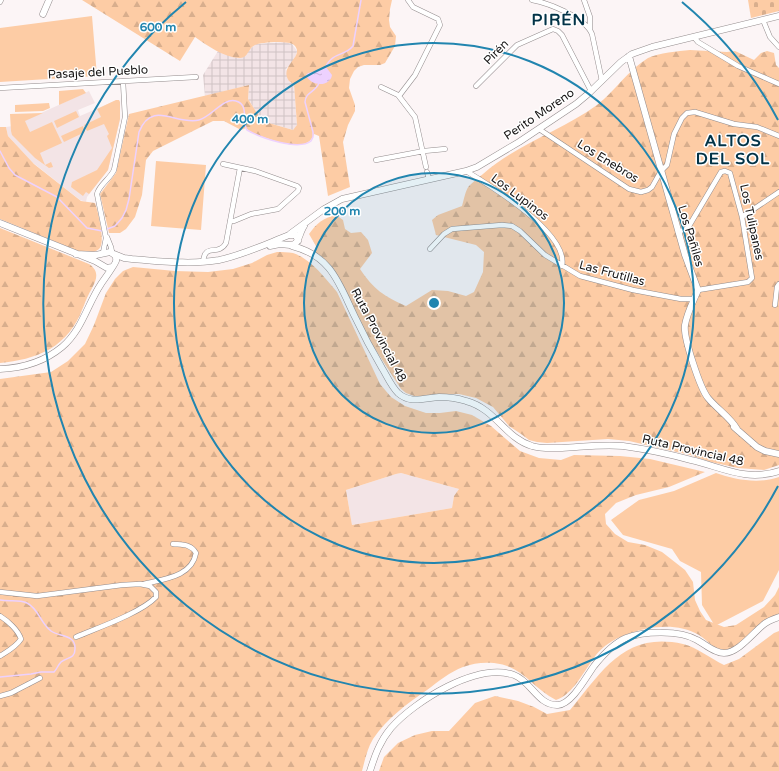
<svg xmlns="http://www.w3.org/2000/svg" width="779" height="771" font-family="'Varela Round',sans-serif">
<style>
.built{fill:#f3e4e6}
.industrial{fill:url(#industrial-grid)}
.green{fill:#fdcca5}
.forest{fill:url(#forest-firs);fill-rule:evenodd}
.cemetery{fill:url(#cemetery-stones)}
.water{fill:url(#water-ripples)}
.lines{fill:none;stroke-linecap:round;stroke-linejoin:round}
.stream{stroke:#edd1fe;stroke-width:1.5}
.street-casing{stroke:#938c8d;stroke-width:5.5}
.secondary-casing{stroke:#938c8d;stroke-width:7}
.street{stroke:#fff;stroke-width:4.5}
.secondary{stroke:#fff;stroke-width:6}
.ring{fill:none;stroke:#2185af;stroke-width:2}
.labels{text-anchor:middle;dominant-baseline:central;stroke-width:3;stroke-linejoin:round;paint-order:stroke}
.street-label{font-size:12px;fill:#171515;stroke:#fff}
.district-label{font-size:16px;font-weight:bold;letter-spacing:1px;fill:#023347;stroke:#fff}
.centre{fill:#2185af;stroke:#fff;stroke-width:2}
.ring-label{font-size:12px;text-anchor:middle;font-weight:bold;fill:#2185af;stroke:#fff;stroke-width:3;stroke-linejoin:round;paint-order:stroke}
</style>
<defs>
<pattern id="industrial-grid" width="8" height="8" patternUnits="userSpaceOnUse"><rect width="8" height="8" fill="#f3e4e6"/><path d="M0 4h8M4 0v8" fill="none" stroke="#d0c3c4"/></pattern>
<pattern id="forest-firs" width="22" height="20" patternUnits="userSpaceOnUse"><rect width="22" height="20" fill="#fdcca5"/><path d="M5 1l3.5 6h-7zM16 11l3.5 6h-7z" fill="#d8ae8d"/></pattern>
<pattern id="cemetery-stones" width="16" height="16" patternUnits="userSpaceOnUse"><rect width="16" height="16" fill="#fdcca5"/><path d="M2 7V4a2 2 0 0 1 4 0v3zM10 15v-3a2 2 0 0 1 4 0v3z" fill="#d8ae8d"/></pattern>
<pattern id="water-ripples" width="26" height="14" patternUnits="userSpaceOnUse"><rect width="26" height="14" fill="#edd1fe"/><path d="M2 4q2-2 4 0t4 0M15 11q2-2 4 0t4 0" fill="none" stroke="#cab3d9"/></pattern>
</defs>
<rect width="100%" height="100%" fill="#fcf5f6"/>
<path class="built" d="M89 91 95 103 78 110 80 116 117 100 120 102V119L108 170 87 197 86 202 80 200 32 162 8 136 6 127 13 126Z
M401 473 459 489 454 496 452 508 352 525 346 490 396 474Z"/>
<path class="industrial" d="M285 42 292 44 297 51 295 59 286 69 291 82 294 83 297 126 293 130 262 121 248 99 249 85 205 96 203 75 218 51 240 58 256 44Z"/>
<path class="green" d="M92 16 97 76 0 82V28Z
M83 89 86 93 59 105V91Z
M116 100H119L120 102V119L108 170 89 194 86 192 83 196 71 187 72 182 97 170 112 148 107 136 109 134 104 124 87 131 84 125 101 117 97 109Z
M49 103 50 108 43 111 15 112V105Z
M76 111 79 117 57 128 54 121Z
M43 113 25 121 30 132 52 122 62 143 40 153 45 165 51 162 53 167 49 168 35 158 12 135 11 131 10 114Z
M83 126 85 132 64 142 61 136Z
M156 161 206 165 201 230 151 226Z
M716 473C735 480 760 484 779 477V570L763 601 715 626 702 605 701 572 680 561 672 549 623 535 611 520 639 500 674 491Z"/>
<path class="forest" d="M82 0H392L390 9 389 20 390 27 396 36 395 46 385 63 380 65H364L358 67 354 71 350 79 349 88 355 105V111L348 125 343 142 350 187 328 196 319 136 314 134C307 157 265 137 250 132L246 128 241 130 224 121H213L153 151 146 160 142 195 135 217 126 229 120 233H109L100 194 116 173 129 114 249 85 248 99 262 121 293 130 297 125 294 84 289 81C278 65 306 57 294 45 289 40 261 42 255 45 248 48 248 59 239 58 223 57 208 46 195 37L180 61Z
M690 50 727 52 735 51 754 60 761 53 767 51 774 53 776 65 779 68V465L764 470 738 468 711 462 690 455 629 441 608 439 547 443 537 442 529 440 521 434 509 426 493 407 476 398 459 394H442L417 397 406 393 401 389 355 318 340 280 332 267 321 256 315 255 316 246 309 234C317 223 323 218 336 215L343 220 345 229 351 233 361 232 368 240 372 253 360 269C374 290 384 296 406 306L432 290 448 291 466 296 474 292 483 272 484 252 476 245 436 235 432 220 438 215 462 206C464 200 465 191 469 186 473 182 478 178 483 174 517 144 561 131 597 105 615 91 628 70 648 58 659 53 678 51 690 50Z
M0 127H6L8 136 34 164 81 201 95 203C98 211 106 243 99 249 94 254 84 252 78 251L0 219Z
M0 228 89 264C104 274 92 286 87 298 85 302 84 306 82 310 76 326 65 340 50 349 34 358 18 361 0 363Z
M277 252C282 252 288 252 293 253 311 259 325 278 337 292L380 384 391 397 405 406 426 413H440L456 411 472 415 491 426 520 451 539 458 561 460 574 455 620 456 650 459 705 472 669 487 636 495 616 503 605 514 606 524 615 534 628 542 645 545 662 552 685 570 693 582 695 600 700 611 706 620 724 627 736 625 764 607 775 595 779 587V618C775 620 769 622 765 624 754 632 739 649 725 650 715 651 707 640 699 635 677 622 648 626 625 635 614 639 603 646 596 655 585 669 573 695 556 700 532 688 523 666 494 663 484 662 473 663 463 667 450 672 439 681 427 690 407 704 387 718 373 739 367 749 365 760 362 771H0V379L51 372 68 361 85 344 94 325 106 293 115 279 123 271 133 267 175 271 208 272 233 269 252 263 267 255ZM401 473 459 489 454 496 452 508 352 525 346 490 396 474Z
M779 631V771H379L384 757 398 743 415 735 432 731H449L475 703 495 696 518 701 534 707 547 714 570 710C602 672 624 631 683 644 697 647 711 659 724 665L739 659 774 633Z"/>
<path class="cemetery" d="M748 0H779V11L751 18Z"/>
<path class="water" d="M326 67 332 75C330 88 310 86 306 75L308 73 321 70Z"/>
<g class="lines">
<path class="stream" d="M325 68C333 51 344 57 353 46L361 0
M0 151 9 168 15 175 57 197 87 228 102 231 115 226 122 218 126 210 129 199 139 132C152 99 177 126 199 120 211 117 224 97 236 101 250 105 241 121 247 130 261 138 298 151 311 141L313 137V132L305 102C306 91 315 93 319 83
M0 600C9 602 18 599 27 603 39 609 40 623 51 631 59 637 76 634 75 649 75 659 67 657 61 662 58 665 57 669 54 672H41L31 674 0 677"/>
<g class="street-casing">
<path id="street" d="M532 0C548 3 585 17 592 34L602 81
M584 0 590 17V29
M0 2 1 0
M763 20 770 37 779 47
M694 37 698 42 738 66 779 84
M476 86 517 45 553 29 558 31 562 35 591 91
M381 87 398 95 415 117 426 167
M0 88 196 77
M399 96 415 75 440 25 438 19 413 7 408 0
M539 129 629 189 641 192 648 190 652 187 661 171 667 165 674 134 682 118 687 113 695 112 734 124 757 127 779 136
M376 160 424 151 445 149
M223 164 255 171 297 186 299 188 298 191 278 209 251 214 234 221H230
M466 171C491 186 569 233 562 266
M427 172 429 179
M742 217 779 192
M678 232 686 229 689 226 721 172 725 171 730 173 742 217 752 278 748 282 698 290
M107 237 111 247 112 252
M430 249 444 234 452 229 502 225 512 226 520 231 545 255 580 276 633 290 681 299H693
M103 253 106 238 97 194C99 185 110 179 114 170L125 117 123 81
M203 262C205 242 218 257 226 243L240 168
M775 305 777 287 779 284
M144 584C163 579 192 577 196 553 191 544 183 545 173 544
M0 592 37 596 122 585 140 584 150 586 156 592V597C141 613 97 628 76 637
M0 616C8 621 18 630 21 639 16 647 8 651 0 656
M0 696 11 693 40 678"/>
</g>
<g class="secondary-casing">
<path id="secondary" d="M43 14 49 0
M629 56 685 255 698 290C693 302 687 313 685 325 683 337 700 388 708 398 717 409 730 417 737 429
M0 223 95 261 107 268 112 267
M290 234 324 209 342 199 466 171 477 167 519 142 576 104 588 94 621 62 632 54 652 47 779 16
M290 235H296L298 241
M290 245C299 246 299 233 304 226
M270 246 280 244 290 245
M292 246C332 256 339 284 355 317 363 334 372 351 382 368 387 376 391 386 398 393 410 404 424 398 439 397 448 397 457 398 466 401 496 409 505 438 532 446 541 449 552 448 562 448 582 447 603 444 623 446 645 449 669 454 691 460 722 467 746 482 779 471
M114 254 124 258 132 259C160 261 190 265 219 260 243 255 266 244 289 235
M0 369C24 368 44 362 62 347 82 330 87 305 101 284 103 281 116 263 116 261 117 256 114 254 110 252L96 255 76 254
M734 427 757 447 765 451 779 454
M370 771C375 755 380 741 391 728 415 701 477 662 514 675 531 681 538 706 558 705 572 704 586 677 594 666 602 656 614 643 626 638 644 631 680 630 697 640 705 644 714 653 724 653 738 653 753 633 763 625 767 621 773 619 779 617"/>
</g>
<use href="#street" class="street"/>
<use href="#secondary" class="secondary"/>
</g>
<circle cx="434" cy="303" r="130" fill="#2185af" fill-opacity=".12"/>
<g class="ring">
<circle cx="434" cy="303" r="130"/>
<circle cx="434" cy="303" r="260"/>
<path d="M778 486A390 390 0 1 1 186 2M682 2A390 390 0 0 1 778 120"/>
</g>
<g class="labels">
<g class="street-label">
<text transform="translate(496 52) rotate(-45)">Pirén</text>
<text transform="translate(98 72) rotate(-3)">Pasaje del Pueblo</text>
<text transform="translate(539 114) rotate(-34)">Perito Moreno</text>
<text transform="translate(608 161) rotate(32)">Los Enebros</text>
<text transform="translate(520 197) rotate(37)">Los Lupinos</text>
<text transform="translate(752 222) rotate(78)">Los Tulipanes</text>
<text transform="translate(691 236) rotate(73)">Los Pañiles</text>
<text transform="translate(612 273) rotate(15)">Las Frutillas</text>
<text transform="translate(379 335) rotate(62)">Ruta Provincial 48</text>
<text transform="translate(693 450) rotate(13)">Ruta Provincial 48</text>
</g>
<g class="district-label">
<text x="559" y="20">PIRÉN</text>
<text x="733" y="141">ALTOS<tspan x="733" dy="18">DEL SOL</tspan></text>
</g>
</g>
<circle cx="434" cy="303" r="6" class="centre"/>
<g class="ring-label">
<text x="158" y="31">600 m</text>
<text x="250" y="123">400 m</text>
<text x="342" y="215">200 m</text>
</g>
</svg>
